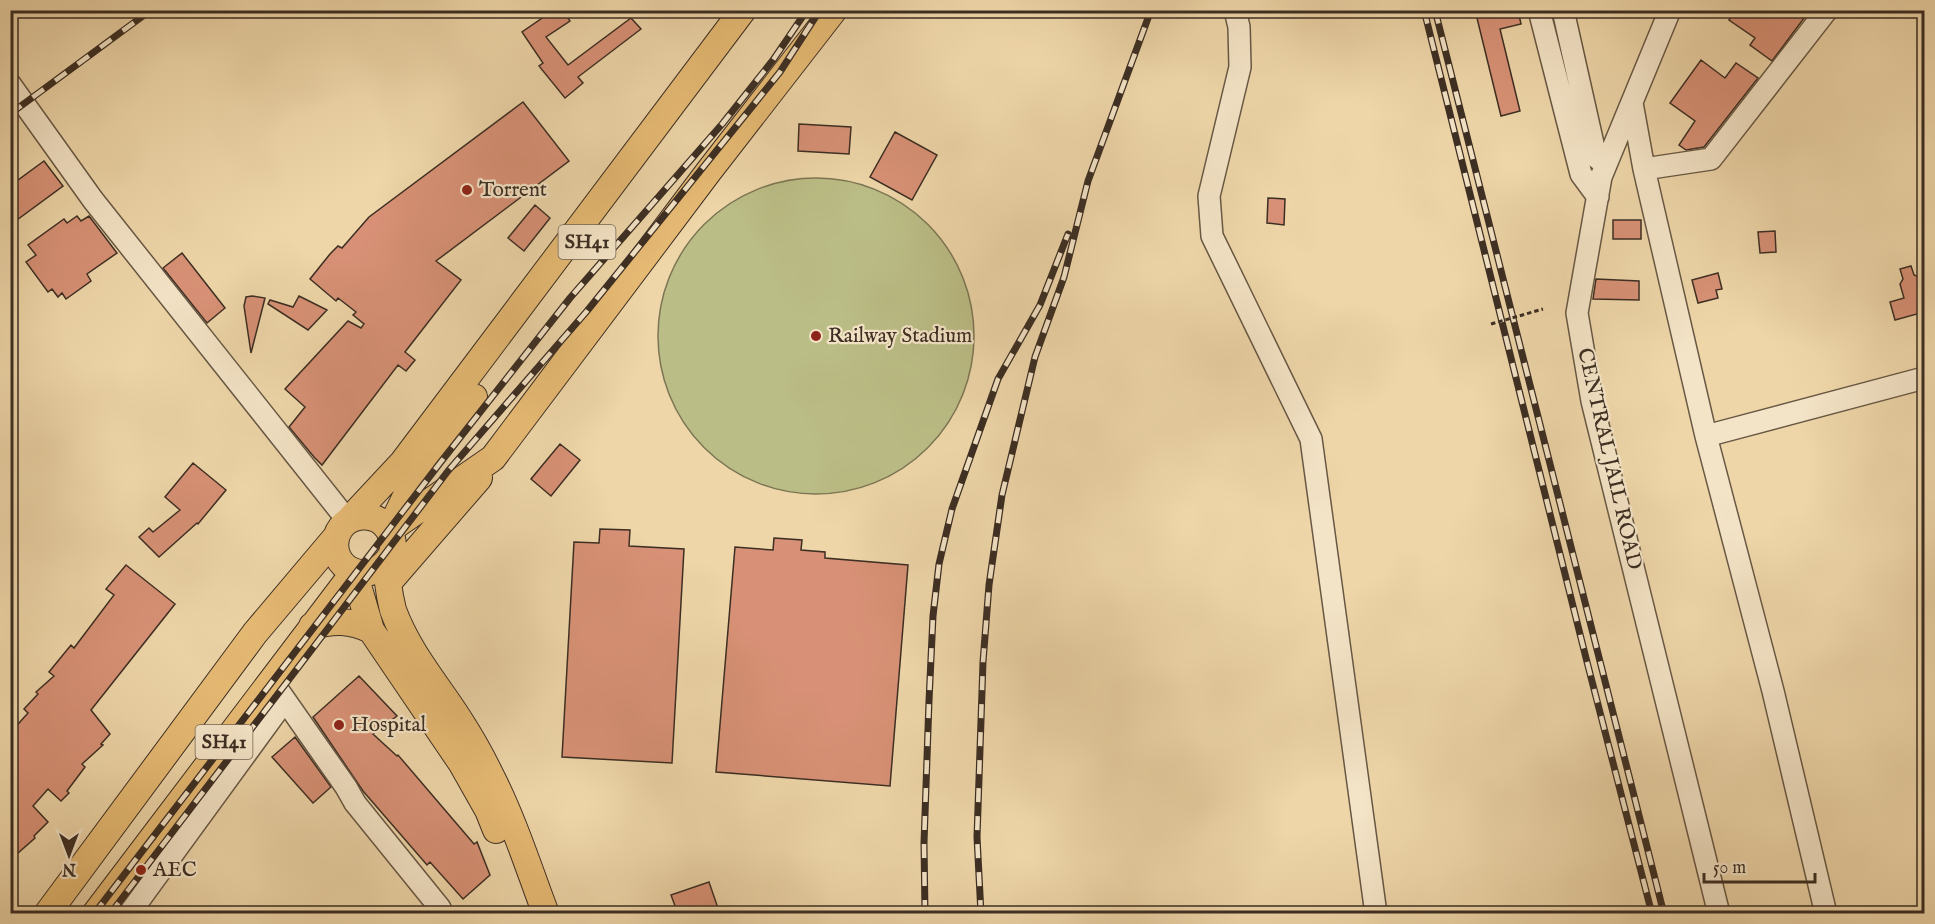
<svg xmlns="http://www.w3.org/2000/svg" width="1935" height="924" font-family="'IM FELL English',serif">
<style>
.green{fill:#bbbd86;stroke:#7c7654;stroke-width:1.5}
.building{fill:#d89176;stroke:#3c2e23;stroke-width:1.5}
.lines{fill:none;stroke-linecap:round;stroke-linejoin:round}
.minor-casing{stroke:#685844;stroke-width:24}
.major-casing{stroke:#3c2e23;stroke-width:28}
.minor{stroke:#f4e4c7;stroke-width:21}
.major{stroke:#e7bb74;stroke-width:26}
.rail-casing{stroke:#3c2e23;stroke-width:7}
.rail{stroke:#f4e4c7;stroke-width:4.5;stroke-dasharray:14;stroke-linecap:butt}
.path-bridge{stroke:#3c2e23;stroke-width:3;stroke-dasharray:4.5 3;stroke-linecap:butt}
.poi-dot{fill:#8f2418;stroke:#f4e4c7;stroke-width:2}
.labels{text-anchor:middle;dominant-baseline:central;stroke-width:4.5;stroke-linejoin:round;paint-order:stroke}
.shield{fill:#f4e4c7;stroke:#736554;stroke-width:1.5}
.shield-label{font-size:20px;font-weight:bold;fill:#3c2e23}
.poi-label{font-size:21px;fill:#3c2e23;stroke:#f4e4c7;text-anchor:start}
.street-label{font-size:21px;fill:#3c2e23;stroke:#f4e4c7}
</style>
<rect width="100%" height="100%" fill="#eed6a9"/>
<filter id="stains"><feTurbulence type="fractalNoise" baseFrequency=".00333" numOctaves="4"/><feColorMatrix values="0 0 0 0 .2 0 0 0 0 .09 0 0 0 0 .02 0 0 0 .5 -.17"/></filter>
<radialGradient id="worn" r=".72"><stop offset=".6" stop-color="#630" stop-opacity="0"/><stop offset="1" stop-color="#630" stop-opacity=".3"/></radialGradient>
<path class="green" d="M658 336a158 158 0 1 1 316 0a158 158 0 1 1-316 0Z"/>
<path class="building" d="M554 10H563L570 21 546 37 568 65 631 18 641 29 578 77 583 83 565 98 539 66 543 63 522 32Z
M1475 10H1518L1521 24 1500 29 1520 111 1501 116Z
M1735 10H1769L1779 17 1784 10H1810L1772 61 1750 45 1755 38 1729 20Z
M1701 60 1725 78 1736 63 1758 78 1704 147 1686 150 1679 145 1695 121 1670 103Z
M523 102 569 161 436 261 461 280 405 352 415 360 406 371 398 365 322 465 314 457 289 427 305 407 285 389 348 321 361 328 364 324 353 315 356 312 338 298 336 301 310 279 330 254 338 246 342 248 369 217Z
M799 124 851 127 849 154 798 151Z
M895 132 937 155 912 200 870 177Z
M44 161 63 186 10 225V186Z
M1268 198 1285 199 1284 225 1267 223Z
M535 205 550 218 524 251 508 238Z
M77 216 81 221 89 216 117 253 87 274 91 281 66 299 62 293 58 297 52 289 48 292 26 262 36 255 28 245 64 219 67 223Z
M1613 220H1641V239H1613Z
M1775 231 1776 252 1760 253 1758 232Z
M182 253 225 308 207 323 163 268Z
M1911 266 1914 275 1921 278 1924 290V312L1895 320 1890 302 1904 298 1900 284 1903 279 1900 269Z
M1718 273 1722 289 1716 290 1718 298 1698 303 1692 280Z
M1596 279 1639 281V300L1593 299Z
M252 296 265 298 251 353 244 306 246 297Z
M299 296 327 310 308 330 268 304 270 300 293 307Z
M560 444 580 460 551 496 531 479Z
M193 463 226 490 198 524 197 523 159 557 139 537 149 528 153 532 180 510 165 497Z
M600 529 630 530 629 546 684 549 672 763 562 757 574 542 599 543Z
M774 538 802 540 801 550 825 552V558L908 565 890 786 716 772 735 547 773 550Z
M126 565 175 604 91 710 110 734 101 744 103 745 82 764 85 767 67 791 69 793 61 801 48 789 33 806 48 822 34 836 35 838 10 860V733L28 713 24 709 38 694 36 692 54 676 49 672 71 645 74 648 114 595 106 589Z
M359 676 397 716 373 734 397 756 398 755 474 844 477 842 490 875 463 899 430 862 427 865 363 791 313 717Z
M295 737 331 787 313 803 272 757Z
M709 882 720 914H678L671 895Z"/>
<g class="lines">
<g class="minor-casing">
<path id="minor" d="M1235 10 1239 27 1240 67 1209 196 1212 236 1311 439 1376 914
M1539 10 1581 174 1598 197
M1563 10 1596 157 1606 165
M1670 10 1601 177 1577 313 1592 401 1719 914
M10 84 93 200 348 521
M1632 103 1644 169 1706 436 1773 691 1826 914
M1644 169 1711 159 1827 10
M1706 436 1924 378
M271 680 346 787 355 803 440 908
M129 914 285 700"/>
</g>
<g class="major-casing">
<path id="major" d="M348 521 403 462 743 10
M391 527 416 475 474 397
M389 530 493 458 709 171 834 10
M392 554C370 592 326 567 337 535 345 513 376 510 388 529 399 545 388 566 388 583 389 591 391 602 393 610 408 651 435 682 459 719 470 736 481 755 490 774 512 816 529 869 546 914
M354 572 371 630 462 764 488 810 496 830
M388 583 479 478
M312 626C333 620 351 620 371 630
M47 914 255 633 336 537
M95 914 354 572"/>
</g>
<use href="#minor" class="minor"/>
<use href="#major" class="major"/>
<g class="rail-casing">
<path id="rail" d="M1424 10 1586 658 1652 914
M1435 10 1664 914
M10 114 151 10
M94 914 440 463 570 298 723 123 773 60 807 10
M110 914 448 471 587 311 780 72 820 10
M925 914 924 843 929 701 933 616 939 564 952 509 998 379 1040 305 1068 234
M981 914 977 837 983 662 989 585 1002 495 1035 357 1064 277 1088 181 1151 10"/>
</g>
<use href="#rail" class="rail"/>
<path class="path-bridge" d="M1491 324 1543 309"/>
</g>
<g class="poi-dot">
<circle cx="467" cy="190" r="6"/>
<circle cx="816" cy="336" r="6"/>
<circle cx="339" cy="725" r="6"/>
<circle cx="141" cy="870" r="6"/>
</g>
<g class="labels">
<g class="shield">
<rect x="558.5" y="225" width="57" height="34" rx="4.5"/>
<rect x="195.5" y="725" width="57" height="34" rx="4.5"/>
</g>
<g class="shield-label">
<text x="587" y="242">SH41</text>
<text x="224" y="742">SH41</text>
</g>
<g class="poi-label">
<text x="479" y="190">Torrent</text>
<text x="828" y="336">Railway Stadium</text>
<text x="351" y="725">Hospital</text>
<text x="153" y="870">AEC</text>
</g>
<g class="street-label">
<text transform="translate(1609 459) rotate(77)">CENTRAL JAIL ROAD</text>
</g>
</g>
<rect width="1935" height="924" fill="none" stroke="#eed6a9" stroke-width="36"/>
<rect x="12" y="12" width="1911" height="900" fill="none" stroke="#3c2e23" stroke-width="3"/>
<rect x="18" y="18" width="1899" height="888" fill="none" stroke="#3c2e23" stroke-width="1.5"/>
<g transform="translate(69 855) rotate(180)" stroke="#f4e4c7" stroke-width="4.5" paint-order="stroke">
<path d="M0-4.5L10 22L0 15L-10 22Z" fill="#3c2e23"/>
<text y="-9" font-size="16" font-weight="bold" text-anchor="middle" fill="#3c2e23">N</text>
</g>
<path d="M1704 873v9h111v-9" fill="none" stroke="#3c2e23" stroke-width="3"/>
<text x="1713" y="873" font-size="18" fill="#3c2e23" stroke="#f4e4c7" stroke-width="4.5" paint-order="stroke">50 m</text>
<rect width="100%" height="100%" filter="url(#stains)"/>
<rect width="100%" height="100%" fill="url(#worn)"/>
</svg>
